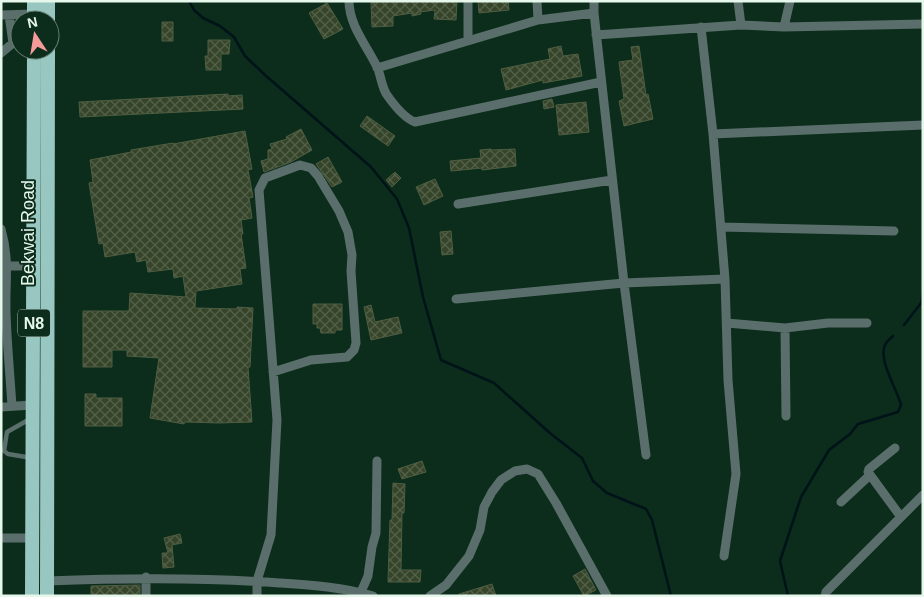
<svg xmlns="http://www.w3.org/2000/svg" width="924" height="597" font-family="Arial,sans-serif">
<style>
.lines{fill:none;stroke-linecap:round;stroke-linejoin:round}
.stream{stroke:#001318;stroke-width:2.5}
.building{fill:url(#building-cross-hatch);stroke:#4f5e41}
.service{stroke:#5a6e6b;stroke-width:4.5}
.minor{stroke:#5a6e6b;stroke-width:9}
.trunk{stroke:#98c7c1;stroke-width:14}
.labels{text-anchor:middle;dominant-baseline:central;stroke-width:4;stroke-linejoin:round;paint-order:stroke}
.shield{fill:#0c2c1c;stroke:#a5baae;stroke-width:1}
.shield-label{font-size:16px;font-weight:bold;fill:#e6f7ec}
.street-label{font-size:18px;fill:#e6f7ec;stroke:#0c2c1c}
</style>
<defs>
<pattern id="building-cross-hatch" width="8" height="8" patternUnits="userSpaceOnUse" patternTransform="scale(1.25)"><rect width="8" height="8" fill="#36452a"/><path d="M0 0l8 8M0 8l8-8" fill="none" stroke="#536149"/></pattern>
</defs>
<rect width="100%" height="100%" fill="#0c2c1c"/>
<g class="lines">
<path class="stream" d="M189 1 194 10 203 18 220 26 234 37 245 56 265 75 371 167 397 199 409 228 423 297 441 360 494 383 551 434 582 458 593 481 607 493 646 509 652 520 671 596
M904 325 921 303 923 293
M788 596 780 561 801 497 829 450 850 434 858 424 898 412 901 405C897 389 878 360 885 345 887 341 891 338 893 336"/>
</g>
<path class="building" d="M457 1 456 20 434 19 435 10 420 12 421 14 412 16V13L393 16V26L372 27 371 2Z
M478 1H508L509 10 479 13Z
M327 3 343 29 324 39 309 13Z
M162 22H173V41H162Z
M208 40H230L229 54H221V70H206L205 56H208Z
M561 46 563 56 578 54 582 76 543 83V80L506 90 501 69 550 59 548 49Z
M639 46 646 95 648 94 653 119 624 126 619 101 624 99 619 62 633 60 631 47Z
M228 94V96L242 95 243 109 80 117 79 102Z
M552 99 554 107 544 109 543 101Z
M586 102 589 132 559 135 556 105Z
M367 116 395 136 388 146 360 126Z
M301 129 312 150 291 162 264 172 261 161 268 159V150L272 149 270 144 287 139 286 137Z
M245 131 252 169 248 170 253 197 249 198 252 218 241 220 243 234H241L246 268 240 269 242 284 196 291 195 308 237 309V307L253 308 250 367H248L252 422 219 423 185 422 184 424 150 418 159 358 127 356V350H112V367H83V311H129L130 293 186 297 183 276 174 278 173 269 148 272 146 260 137 262 135 252 105 257 103 243 99 244 89 183 93 182 90 160 131 152V150L173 143V144Z
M491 149V150L515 149 516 166 482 170V168L451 171 450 161 481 158 480 150Z
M328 157 342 182 332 187 316 164Z
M395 172 401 178 392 187 386 180Z
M435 179 443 196 424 205 416 187Z
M451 231 453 254 442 255 440 232Z
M313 304H342V330H335V333H321L320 328H317V324H313Z
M371 305 375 322 398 317 402 333 371 340 364 307Z
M85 394H96V398H122V426H85Z
M422 461 426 472 402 479 398 469Z
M393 483 405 484 404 513H402L401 570H421L420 582H388L390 520H392Z
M180 534 182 543 172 545 174 567 163 568 162 553H168L164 538Z
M585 569 596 590 584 596 573 576Z
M492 584 496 596H459V594Z
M140 585V596H91V586Z"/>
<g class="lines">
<path class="service" d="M30 419 7 432 4 451 8 454 32 458"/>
<path class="minor" d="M349 1C349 26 368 47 378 69 381 77 382 88 387 95 394 105 404 118 415 122L601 82
M468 1V40
M537 1 538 20
M594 1V13L624 283 646 455
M738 1 741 25
M1 15 34 14
M701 27 713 134 725 279 728 380 736 474 724 556
M784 27 790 1
M596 35 741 25 784 27 923 24
M1 53 13 43 9 15
M377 68 538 20 594 13
M713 134 923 125
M458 204 612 180
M721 227 894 231
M1 229C10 261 5 282 6 313 7 344 10 375 12 406
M8 266H34
M456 299 624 283 725 279
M727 323 785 328 828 323H867
M785 328 786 416
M1 407 33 405
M895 448 869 469 868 472 901 517
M841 502 870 475
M1 538H32
M146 577V596
M47 581C124 578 202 577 279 583 310 585 343 587 373 596
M257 596V581L271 535 277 420 259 190 265 178 300 165 311 168 318 176 339 211 348 232 352 255 351 271 356 343 354 350 347 357 311 360 273 372
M362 596 361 592 368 576 372 547 376 533 377 461
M430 596 446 585 469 556 480 530 484 507 492 492 501 480 515 471 527 469 538 474 556 503 607 596
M825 596 826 592 923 495"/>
<path class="trunk" d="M34 1V20
M48 20V1
M32 596 34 50
M47 596 48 50"/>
</g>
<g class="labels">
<rect class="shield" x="18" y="309.5" width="32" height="27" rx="4"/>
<g class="shield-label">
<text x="34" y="323">N8</text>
</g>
<g class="street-label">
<text transform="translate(28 233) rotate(-90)">Bekwai Road</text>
</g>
</g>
<rect width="924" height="597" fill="none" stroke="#e6f7ec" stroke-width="5"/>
<g transform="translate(35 35) rotate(348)"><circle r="24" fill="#0c2c1c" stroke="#637d6f"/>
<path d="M0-4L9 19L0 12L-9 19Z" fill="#f59b9a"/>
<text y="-8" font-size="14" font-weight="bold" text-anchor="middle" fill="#e6f7ec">N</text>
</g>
</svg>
